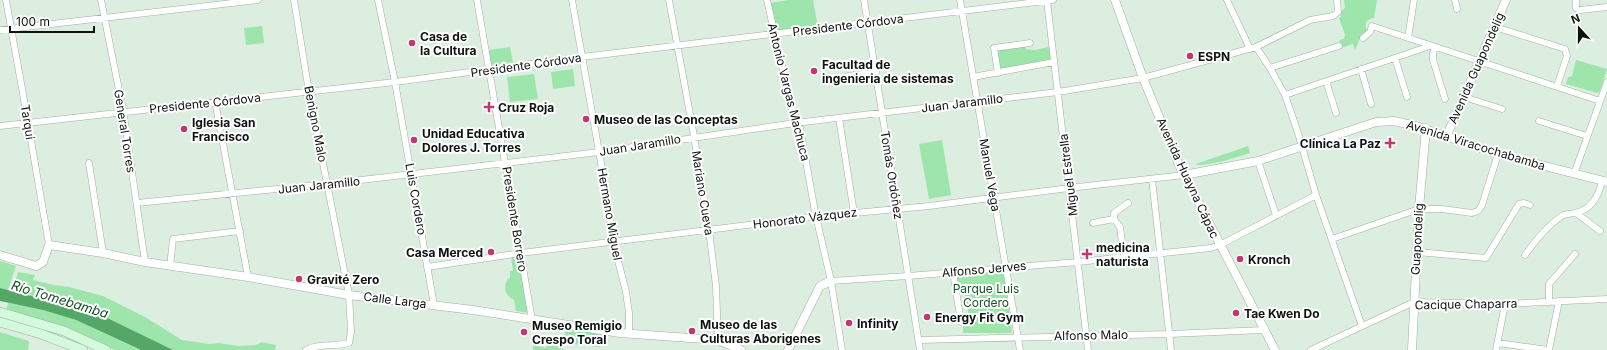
<svg xmlns="http://www.w3.org/2000/svg" width="1607" height="350" font-family="Inter,sans-serif">
<style>
.green{fill:#9ee5ab}
.water{fill:#55a768}
.lines{fill:none;stroke-linecap:round;stroke-linejoin:round}
.minor-casing{stroke:#9fb0a1;stroke-width:7}
.tertiary-casing{stroke:#9fb0a1;stroke-width:9}
.secondary-casing{stroke:#9fb0a1;stroke-width:10}
.minor{stroke:#fff;stroke-width:6}
.tertiary{stroke:#fff;stroke-width:8}
.secondary{stroke:#d3fadd;stroke-width:9}
.poi-dot{fill:#c13770;stroke:#fff;stroke-width:1.5}
.labels{text-anchor:middle;dominant-baseline:central;stroke-width:4;stroke-linejoin:round;paint-order:stroke}
.street-label{font-size:12px;fill:#0d130e;stroke:#fff}
.poi-label{font-size:12px;font-weight:bold;fill:#0d130e;stroke:#fff;text-anchor:start}
.park-label{font-size:12px;fill:#19532a;stroke:#fff}
.water-label{font-size:13px;font-style:italic;fill:#0e4b22;stroke:#fff}
</style>
<rect width="100%" height="100%" fill="#dceedf"/>
<path class="green" d="M788 0H813L818 27 776 33 770 3Z
M1344 0H1377L1374 18C1365 19 1364 25 1368 32L1360 38 1355 51 1353 44 1341 48 1339 40 1344 39 1345 35 1339 18 1341 17 1340 12 1345 8Z
M262 26 264 43 246 45 244 28Z
M1025 44 1026 49 1034 50 1049 47 1051 61 999 69 997 48Z
M510 47 513 62 491 65 489 50Z
M1576 60 1607 69 1600 91 1597 93 1566 84 1568 77 1572 76Z
M573 69 575 86 553 89 551 72Z
M534 74 538 99 510 102 507 77Z
M942 140 951 195 929 199 919 144Z
M1248 146 1250 153C1233 158 1214 165 1197 165L1196 164Z
M521 256 531 313 516 311 514 300C504 295 502 285 510 277V271H513L511 257Z
M0 261 16 266 8 290 0 288Z
M1003 271 1006 285 1012 333H963V322L969 319C967 306 967 293 957 284L955 275Z
M18 272 35 275 33 280 54 285 69 287 103 296 145 317 182 340 209 344 219 343 238 346 256 345 262 342 276 345 275 350H172L97 313 15 292 13 289Z
M8 303 43 310 76 320 140 350H115L96 342 6 311Z
M565 328 603 333 600 347 564 343 563 350H533V345L546 348 548 342 564 343Z
M0 332 29 341 28 350H0Z"/>
<path class="water" d="M0 288 97 313 173 350H141L76 320 43 310 0 301Z"/>
<g class="lines">
<g class="minor-casing">
<path id="minor" d="M6 0 23 94 49 245
M101 0 123 110 145 262
M294 0 309 92 349 295 351 332 349 343C335 347 318 343 306 350
M378 0 395 82 434 305
M477 0 532 320
M572 0 601 163 614 245 626 292 629 313V333
M669 0 694 136 709 230 716 286 718 340
M767 0 795 123 800 128 815 212 831 281 842 350
M864 0 920 350
M960 0 1020 350
M1227 0 1250 49
M1455 0 1457 9
M1576 0V8L1580 10 1607 7
M1047 1 1088 350
M1495 27 1565 49 1567 56 1557 86
M0 30 258 0
M1363 38 1370 32 1372 26 1600 101
M1408 38 1414 0
M1256 47 1270 68 1285 95 1298 133 1316 195 1362 326
M1435 48 1433 53V60L1445 99
M1395 58 1407 97
M1270 68 1339 46
M1361 69 1371 104
M998 73 994 48 1030 43
M848 76 876 72
M973 77 1054 62
M1326 81 1336 113
M1285 95 1430 46
M1464 97 1502 109
M215 101 248 277
M839 118 854 213
M1539 121 1587 136
M0 126 395 82 582 57 1053 0
M1258 161 1276 215
M89 163 103 253
M1574 174 1607 82
M1152 179 1171 350
M137 203 327 184 599 152 795 123 1058 92 1143 78 1256 47 1310 20 1333 16 1338 12 1337 0
M1576 213 1600 231
M1114 219 1120 227 1124 257
M1114 219V213L1128 203
M1093 223 1114 219
M1332 239 1419 209H1442L1472 213 1478 211 1482 205 1498 154
M1417 252 1486 258 1519 204 1524 203 1530 205
M1525 255C1535 241 1545 228 1559 218 1564 213 1570 214 1576 213 1592 209 1599 195 1602 181
M170 266 173 239 240 231
M427 267 521 253 812 217 929 206 1069 188 1184 175
M953 272 961 322
M831 281 908 276 1078 262 1211 248 1220 245 1316 195
M1549 302V284L1575 254
M919 340 1169 334 1264 330
M1498 343 1548 350
M1311 350 1414 302 1505 304 1607 299
M1496 350 1505 304
M1549 350 1559 301"/>
</g>
<g class="tertiary-casing">
<path id="tertiary" d="M1115 0 1143 78 1179 165 1275 350
M1447 135 1506 0
M1184 175 1258 161 1376 122 1394 121 1416 126 1498 154 1607 182
M0 255 36 266 43 262 49 245 103 253 145 262 248 277 349 295 473 310 620 333 718 340 741 350
M788 350 820 286 831 281
M1412 350 1419 209 1426 128"/>
</g>
<g class="secondary-casing">
<path id="secondary" d="M0 312 64 331 106 350
M0 322 41 334 83 350"/>
</g>
<use href="#minor" class="minor"/>
<use href="#tertiary" class="tertiary"/>
<use href="#secondary" class="secondary"/>
</g>
<g class="poi-dot">
<circle cx="412" cy="43" r="4"/>
<circle cx="1190" cy="56" r="4"/>
<circle cx="814" cy="71" r="4"/>
<path d="M487 101h4v4h4v4h-4v4h-4v-4h-4v-4h4z"/>
<circle cx="586" cy="119" r="4"/>
<circle cx="184" cy="129" r="4"/>
<circle cx="414" cy="140" r="4"/>
<path d="M1388 137h4v4h4v4h-4v4h-4v-4h-4v-4h4z"/>
<circle cx="491" cy="252" r="4"/>
<path d="M1085 248h4v4h4v4h-4v4h-4v-4h-4v-4h4z"/>
<circle cx="1240" cy="259" r="4"/>
<circle cx="299" cy="279" r="4"/>
<circle cx="1236" cy="313" r="4"/>
<circle cx="927" cy="317" r="4"/>
<circle cx="849" cy="323" r="4"/>
<circle cx="692" cy="331" r="4"/>
<circle cx="524" cy="332" r="4"/>
</g>
<g class="labels">
<g class="street-label">
<text transform="translate(848 25) rotate(-7)">Presidente Córdova</text>
<text transform="translate(526 65) rotate(-8)">Presidente Córdova</text>
<text transform="translate(1476 68) rotate(-66)">Avenida Guapondelig</text>
<text transform="translate(789 92) rotate(76)">Antonio Vargas Machuca</text>
<text transform="translate(205 103) rotate(-6)">Presidente Córdova</text>
<text transform="translate(962 103) rotate(-7)">Juan Jaramillo</text>
<text transform="translate(28 122) rotate(81)">Tarqui</text>
<text transform="translate(316 124) rotate(79)">Benigno Malo</text>
<text transform="translate(125 131) rotate(81)">General Torres</text>
<text transform="translate(640 145) rotate(-9)">Juan Jaramillo</text>
<text transform="translate(1476 145) rotate(17)">Avenida Viracochabamba</text>
<text transform="translate(892 175) rotate(81)">Tomás Ordóñez</text>
<text transform="translate(990 175) rotate(80)">Manuel Vega</text>
<text transform="translate(1068 175) rotate(-97)">Miguel Estrella</text>
<text transform="translate(1188 178) rotate(65)">Avenida Huayna Cápac</text>
<text transform="translate(319 185) rotate(-6)">Juan Jaramillo</text>
<text transform="translate(703 193) rotate(81)">Mariano Cueva</text>
<text transform="translate(416 199) rotate(80)">Luis Cordero</text>
<text transform="translate(610 214) rotate(80)">Hermano Miguel</text>
<text transform="translate(805 218) rotate(-7)">Honorato Vázquez</text>
<text transform="translate(515 219) rotate(81)">Presidente Borrero</text>
<text transform="translate(1417 239) rotate(-87)">Guapondelig</text>
<text transform="translate(984 269) rotate(-5)">Alfonso Jerves</text>
<text transform="translate(395 300) rotate(7)">Calle Larga</text>
<text transform="translate(1466 304) rotate(-1)">Cacique Chaparra</text>
<text transform="translate(1091 335) rotate(-1)">Alfonso Malo</text>
</g>
<g class="poi-label">
<text x="420" y="36">Casa de<tspan x="420" dy="14">la Cultura</tspan></text>
<text x="1198" y="56">ESPN</text>
<text x="822" y="64">Facultad de<tspan x="822" dy="14">ingenieria de sistemas</tspan></text>
<text x="498" y="107">Cruz Roja</text>
<text x="594" y="119">Museo de las Conceptas</text>
<text x="192" y="122">Iglesia San<tspan x="192" dy="14">Francisco</tspan></text>
<text x="422" y="133">Unidad Educativa<tspan x="422" dy="14">Dolores J. Torres</tspan></text>
<text x="1381" y="143" text-anchor="end">Clínica La Paz</text>
<text x="1096" y="247">medicina<tspan x="1096" dy="14">naturista</tspan></text>
<text x="483" y="252" text-anchor="end">Casa Merced</text>
<text x="1248" y="259">Kronch</text>
<text x="307" y="279">Gravité Zero</text>
<text x="1244" y="313">Tae Kwen Do</text>
<text x="935" y="317">Energy Fit Gym</text>
<text x="857" y="323">Infinity</text>
<text x="700" y="324">Museo de las<tspan x="700" dy="14">Culturas Aborigenes</tspan></text>
<text x="532" y="325">Museo Remigio<tspan x="532" dy="14">Crespo Toral</tspan></text>
</g>
<g class="park-label">
<text x="986" y="288">Parque Luis<tspan x="986" dy="14">Cordero</tspan></text>
</g>
<g class="water-label">
<text transform="translate(60 299) rotate(17)">Río Tomebamba</text>
</g>
</g>
<g transform="translate(1579 28) rotate(339)" stroke="#ffffff" stroke-width="3" paint-order="stroke">
<path d="M0-3L7 15L0 10L-7 15Z" fill="#0d130e"/>
<text y="-6" font-size="11" font-weight="bold" text-anchor="middle" fill="#0d130e">N</text>
</g>
<path d="M10 26v6h84v-6" fill="none" stroke="#0d130e" stroke-width="2"/>
<text x="16" y="26" font-size="12" fill="#0d130e" stroke="#ffffff" stroke-width="3" paint-order="stroke">100 m</text>
</svg>
